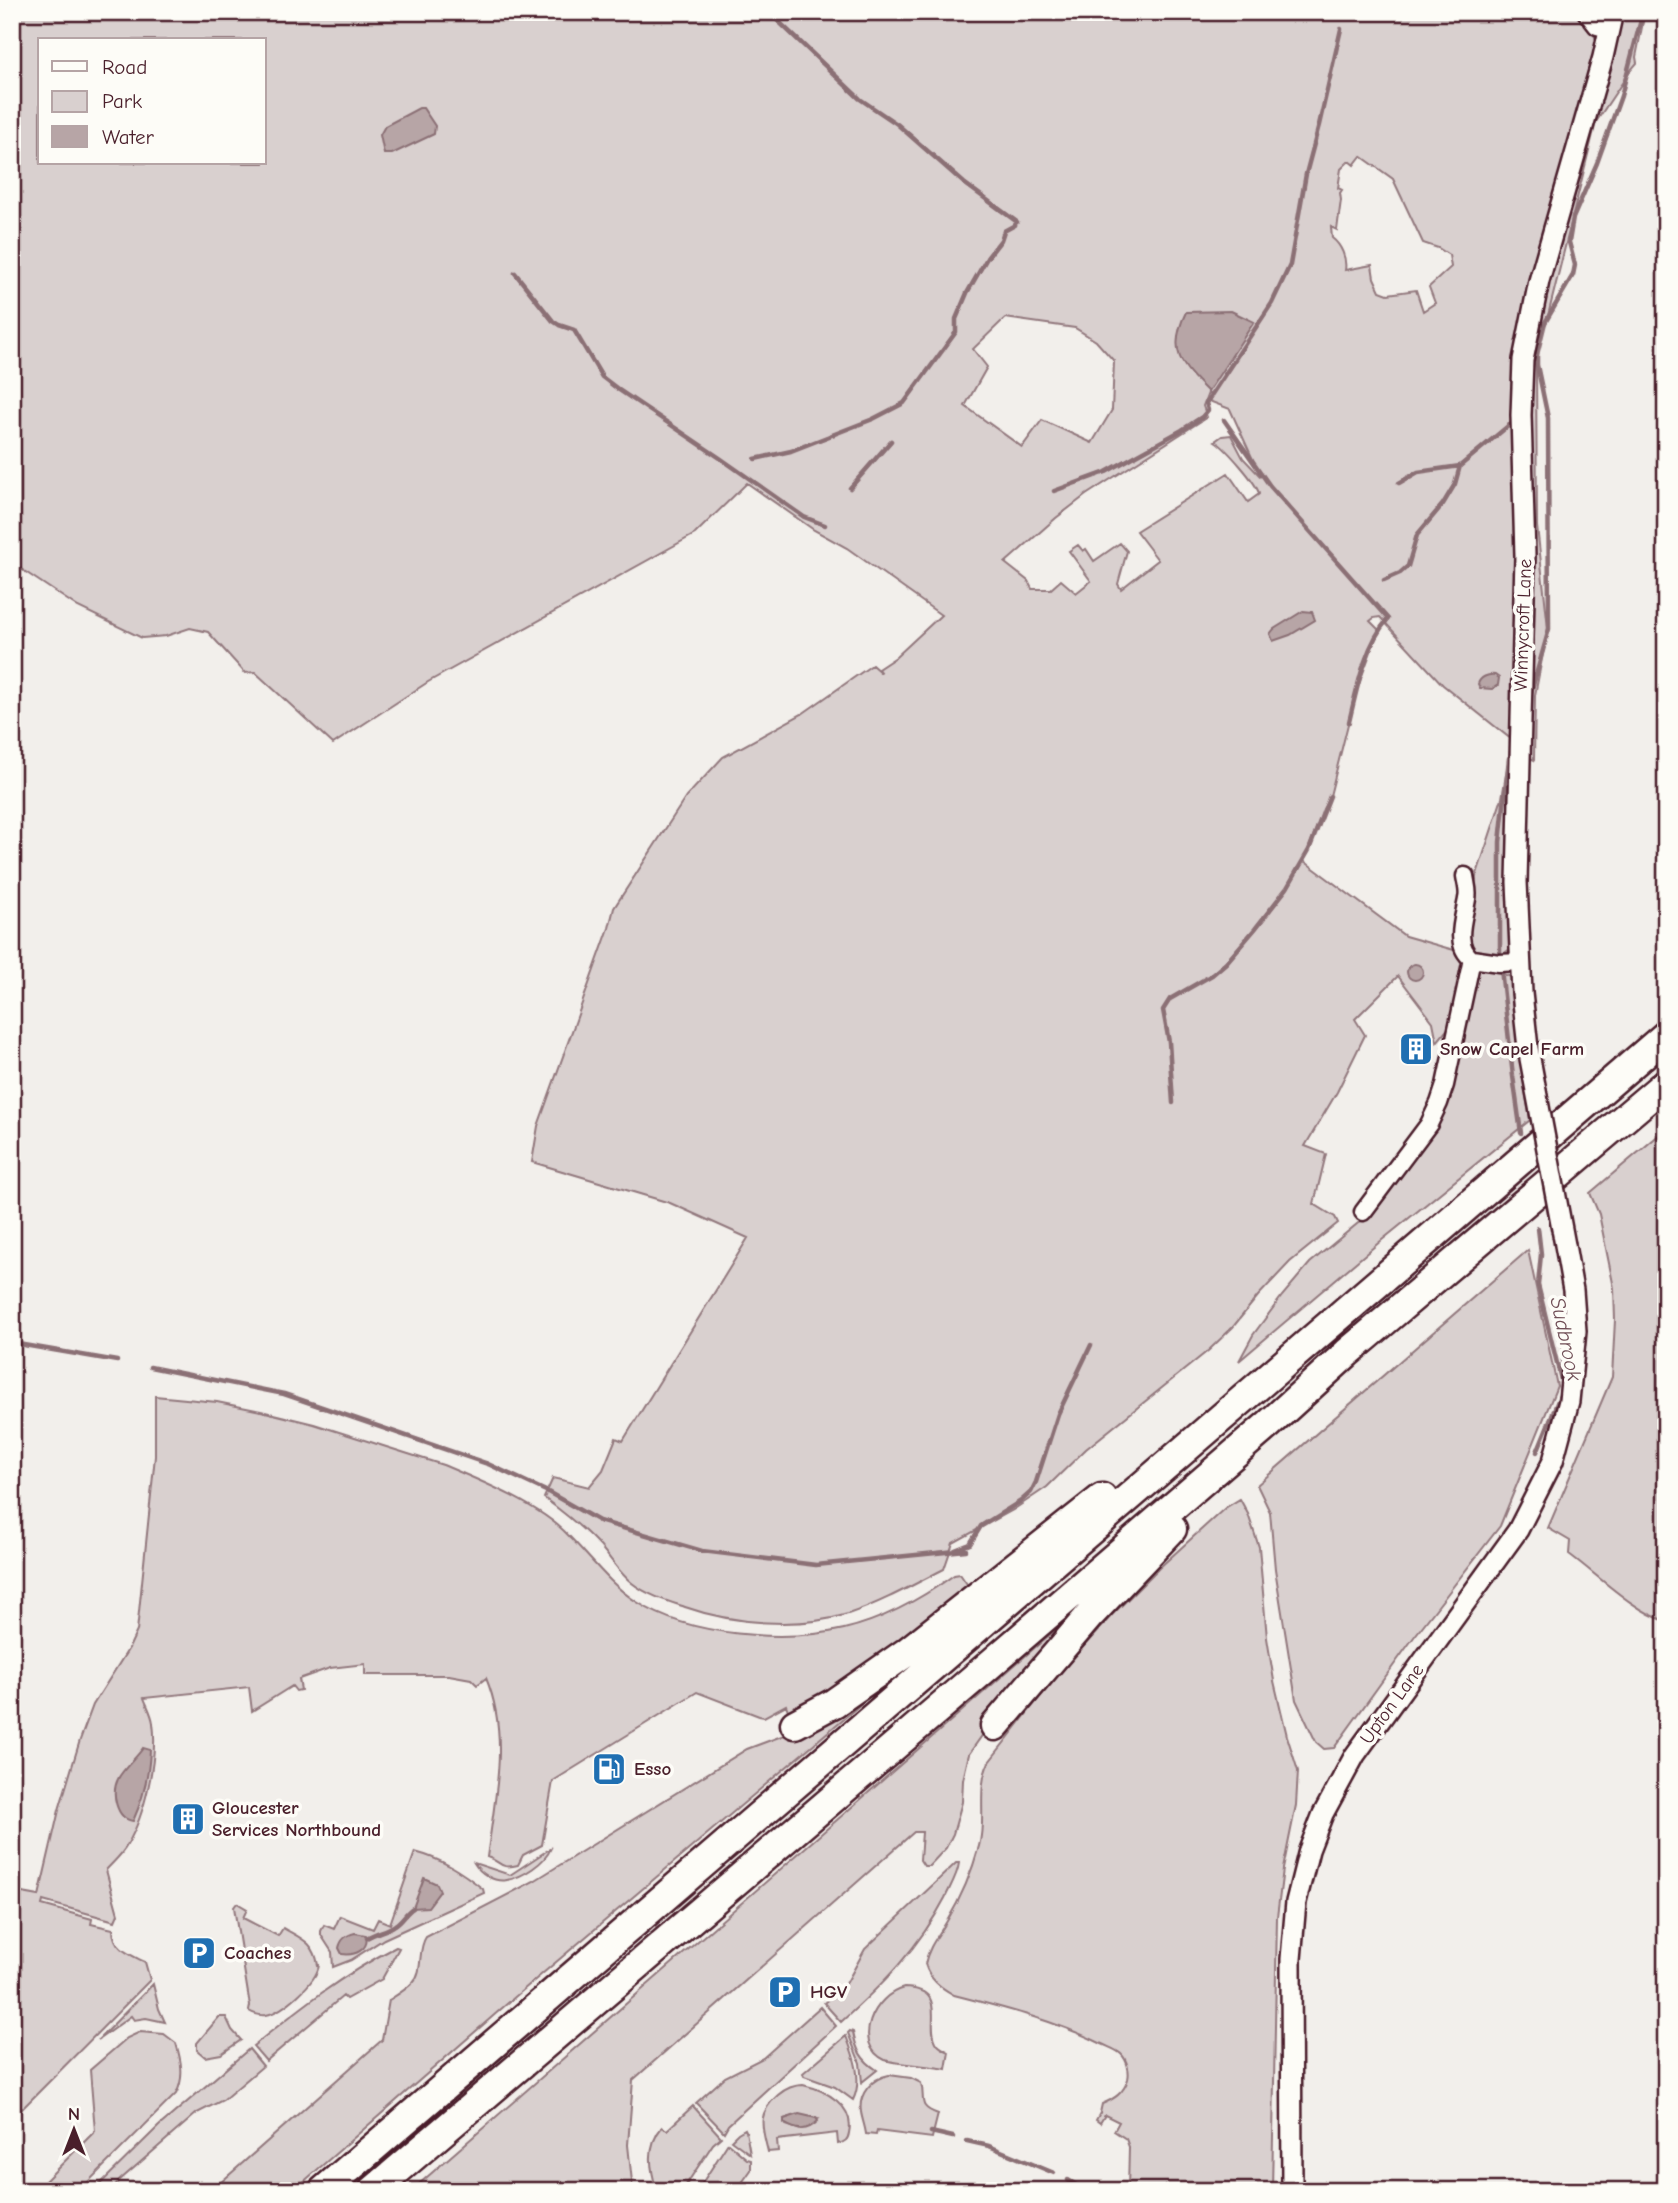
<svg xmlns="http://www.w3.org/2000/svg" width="1678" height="2203" font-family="'Comic Neue',sans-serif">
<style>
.green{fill:#d9d0cf;stroke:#92787d;stroke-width:2;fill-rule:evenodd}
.water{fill:#b7a5a6;stroke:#8b6f75;stroke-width:2}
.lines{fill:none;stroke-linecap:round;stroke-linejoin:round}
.stream{stroke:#8b6f75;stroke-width:4.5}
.minor-casing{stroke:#4a1f2b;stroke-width:21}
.tertiary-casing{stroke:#4a1f2b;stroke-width:24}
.motorway-casing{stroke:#4a1f2b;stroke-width:33}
.minor{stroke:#fdfcf7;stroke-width:16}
.tertiary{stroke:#fdfcf7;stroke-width:19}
.motorway{stroke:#fdfcf7;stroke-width:28}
.tertiary-bridge-casing{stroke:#4a1f2b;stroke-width:24;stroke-linecap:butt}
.tertiary-bridge{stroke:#fdfcf7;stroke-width:19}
.labels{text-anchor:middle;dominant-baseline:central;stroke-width:7;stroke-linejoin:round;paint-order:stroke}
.street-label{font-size:19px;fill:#4a1f2b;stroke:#fdfcf7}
.poi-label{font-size:19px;font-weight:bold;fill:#4a1f2b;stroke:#fdfcf7;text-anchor:start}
.water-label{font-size:21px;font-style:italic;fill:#704e56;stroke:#fdfcf7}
</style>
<rect width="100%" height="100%" fill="#f2efeb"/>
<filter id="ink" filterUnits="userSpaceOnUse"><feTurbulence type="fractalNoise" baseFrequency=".0143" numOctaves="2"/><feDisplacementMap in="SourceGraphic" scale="14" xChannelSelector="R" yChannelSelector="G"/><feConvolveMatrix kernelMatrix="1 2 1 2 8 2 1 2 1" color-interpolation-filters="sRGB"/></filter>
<g filter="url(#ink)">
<path class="green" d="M12 12H1580L1592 29 1596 40H1600L1532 297 1511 948C1494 963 1486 960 1468 949L1476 877 1502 798 1512 740 1443 685 1380 617 1374 618 1370 621 1379 630 1356 692 1330 796 1323 809 1304 861 1405 936 1461 952 1463 975 1451 1025 1437 1042 1433 1022 1398 976 1355 1019 1365 1035 1337 1092 1305 1146 1326 1154 1314 1204 1335 1217 1338 1223 1290 1262 1258 1296 1233 1327 1209 1350 1086 1449 1047 1487 1013 1510 953 1543 944 1569C913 1585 881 1603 848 1614 799 1629 733 1624 685 1607 667 1601 647 1595 632 1583 618 1572 609 1555 597 1543 581 1526 563 1512 544 1498L553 1478 589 1487 603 1470 616 1438 623 1441 626 1436 748 1238 670 1203 532 1162 538 1126 609 928 614 908 686 797 723 757 802 714 872 665 881 673 878 669 896 657 941 615 847 548 814 530 747 483 695 534 428 682 333 744 255 672 245 673 208 632 190 628 166 636 142 638 78 607 12 563ZM40 40H264V163H40ZM1361 156 1393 179 1423 243 1438 248 1449 255 1451 267 1429 287 1435 303 1423 311 1416 290 1388 294 1380 291 1374 278 1372 265 1345 270C1347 258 1341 245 1332 238L1331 227 1337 230 1341 200 1340 193 1342 190 1338 188 1341 169 1349 161 1354 165ZM1005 318 1075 328 1096 341 1114 361 1112 410 1092 443 1042 420 1022 447 965 406 987 367 973 349ZM1208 393 1212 396 1209 401 1230 409 1261 477 1243 458 1231 435 1222 436 1215 441C1226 448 1257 483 1259 494L1248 502 1228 473 1136 531 1158 560 1121 589 1118 584 1127 551 1120 543 1094 561 1086 549 1083 551 1078 545 1069 551 1091 581 1076 593 1061 580 1051 589H1032L1028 581 1005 563 1056 518 1086 495 1207 417 1203 406Z
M1618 12H1645L1636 57 1637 63 1630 71 1596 122 1536 364 1537 526 1548 628 1535 695 1534 760 1526 756 1528 399 1534 338Z
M1490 969 1511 977 1520 1060 1530 1120 1382 1240 1239 1361 1253 1335 1282 1296 1310 1263 1369 1214 1395 1184 1419 1146 1475 975 1479 970Z
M1666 1129V1621C1636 1613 1595 1573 1569 1554L1570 1541 1548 1528 1612 1377 1615 1320 1614 1288 1599 1214 1590 1193Z
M1528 1250 1557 1386 1500 1526 1414 1637 1334 1748 1324 1749 1316 1742 1296 1700 1275 1569 1270 1512 1257 1485Z
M155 1396 217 1402 261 1411 314 1424 443 1465C481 1481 540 1505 568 1535 590 1557 610 1585 637 1602 689 1636 784 1643 844 1629 882 1620 922 1598 954 1575L960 1574 969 1587C913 1634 852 1676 789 1713L786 1705 764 1717 759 1716 697 1692 553 1781 542 1845 523 1855 518 1865C499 1870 501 1861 487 1857 495 1798 510 1735 486 1678L477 1685 471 1679 449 1675H365V1664L330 1668 299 1679 301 1690 296 1691 292 1686 252 1711 249 1687 144 1698C147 1706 152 1714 153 1723 158 1758 145 1815 127 1845 122 1855 113 1862 106 1870L118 1914 115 1921 43 1901 42 1905 92 1919 91 1924 113 1929C113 1949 129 1954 145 1962L150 1980 12 2119V1908L17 1892 39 1896 59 1810 80 1740 93 1705 129 1648 137 1631 155 1456Z
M1240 1499 1248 1514 1259 1547 1267 1638 1274 1681 1287 1736 1298 1771 1296 1805 1283 1869 1277 1917 1272 2191H1128L1129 2147 1126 2139 1114 2131 1119 2122 1105 2115 1100 2123 1096 2120 1100 2113 1102 2104C1114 2099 1124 2093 1128 2079 1130 2071 1127 2060 1121 2054 1117 2050 1108 2047 1102 2044 1056 2021 1005 2008 954 1995 940 1987 930 1980 925 1964 928 1947 939 1935 947 1921 961 1898 972 1872 979 1846 987 1818 976 1788 989 1762L1054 1679 1113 1614 1159 1568 1225 1508Z
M1086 1603 993 1720 969 1754 963 1780 962 1802 953 1834 946 1848 929 1866H924L920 1860 922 1832H914L633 2080 628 2145 633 2191H411Z
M914 1659 516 1996 293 2191H211L382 2040 389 2000C397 1995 407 1989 413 1982 424 1971 417 1950 426 1937L534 1881 747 1749 795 1731Z
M551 1848C545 1863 523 1877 507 1880 494 1883 480 1873 474 1863L510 1875Z
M415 1852C442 1859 462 1872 483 1889L484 1893 384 1939 351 1960 333 1967 332 1952 321 1935V1931L324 1925 334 1929 340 1916 373 1929 378 1919 390 1924Z
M956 1863H959C958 1874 950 1887 945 1898 919 1948 882 1985 841 2022L824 2003 847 1982 865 1949Z
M237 1903 247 1909 243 1918 278 1936 283 1928C302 1939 314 1942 318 1965H319C317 1982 283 2012 266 2015 259 2016 254 2014 249 2011L250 2006 234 1907Z
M396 1947 399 1948 382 1979 346 1999 343 1996 266 2061 253 2046C300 2008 342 1975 396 1947Z
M153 1984 159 2009 165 2022 146 2018 134 2020 131 2016 98 2040Z
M904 1988C949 1989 925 2023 936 2042 939 2048 944 2049 949 2052L946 2069C931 2066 896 2064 885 2060 851 2044 874 1995 904 1988Z
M820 2007 836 2026 728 2125 724 2132 696 2103 725 2077 763 2058Z
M219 2017H226L232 2030 241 2040 221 2054 205 2057 197 2050V2043Z
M850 2031 853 2032C856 2049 861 2060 877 2070L862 2082 860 2063 848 2033Z
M140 2032 164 2034 176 2043C181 2060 185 2077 176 2094L79 2191H35L95 2131 90 2070 127 2038Z
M846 2036C854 2056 863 2080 853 2100L835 2087 804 2076 803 2073Z
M249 2049 263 2066 223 2100 197 2113 120 2180 111 2191H93L159 2126Z
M889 2075 911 2078 921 2083C926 2100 916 2106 938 2114L932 2138 877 2131 876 2135 866 2134C865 2126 862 2119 861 2112 858 2094 872 2078 889 2075Z
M803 2085C826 2090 855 2106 849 2133 848 2140 845 2142 838 2144L837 2133 777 2140 778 2151 768 2152C762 2127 756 2114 778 2095 786 2088 793 2085 803 2085ZM797 2115 818 2119 800 2130 786 2125 784 2119Z
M693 2106 721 2137 713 2144 682 2191H657C650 2169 646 2146 662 2127L667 2130Z
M745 2129 746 2131 750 2154 731 2140 738 2133Z
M728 2143 747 2159 751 2160V2170L736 2191H697Z"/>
<path class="water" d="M419 108H423L435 126 434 134 392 154H384L380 135 385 126Z
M1231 311 1254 322 1208 392C1181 365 1167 351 1186 312Z
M1303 611 1312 612 1315 620 1290 635 1273 641 1270 634 1274 629Z
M1495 675 1499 678 1498 685 1492 689 1480 688 1478 684C1480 677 1488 674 1495 675Z
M1407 972a8 8 0 1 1 16 0a8 8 0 1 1-16 0Z
M143 1748 150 1750C149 1774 143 1799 133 1821 116 1819 111 1793 118 1779 122 1770 137 1757 143 1748Z
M424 1878 437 1884 440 1891 428 1907 413 1908Z
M355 1933 366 1935C370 1950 354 1956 342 1954L339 1948C341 1939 346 1935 355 1933Z
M799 2114 816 2118 818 2121C807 2132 797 2131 784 2123V2119Z"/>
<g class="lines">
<path class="stream" d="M1344 15V12
M775 18 860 99 897 124 964 183 1017 222
M515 273 553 321 559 325 574 330 602 377 619 390 720 458 804 517 825 525
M1224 420 1270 486 1388 619C1365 645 1357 688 1349 722
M755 459 791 451 873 419 904 403 956 332V319L967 293 987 258 1001 240 1004 231 1015 225
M1399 483 1418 472 1460 466 1514 421
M850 488 891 441
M1054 491 1106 472 1182 430 1202 417 1208 410 1206 403 1272 303 1290 265 1306 174 1319 125 1341 29
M1384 580 1400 573 1408 566 1417 535 1443 504 1455 484 1460 466
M1530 696 1549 629 1548 418 1537 365V350L1543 326 1573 275 1575 265 1569 242 1573 218 1597 163 1621 96 1643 12
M1500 952V842L1509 758
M1501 969 1513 1076 1521 1133
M1173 1103 1169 1042 1163 1010 1170 999 1212 975 1226 963 1255 929 1287 888 1309 850 1330 796
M12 1343 117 1361
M150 1367 284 1394 488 1464 548 1492 599 1521 702 1551 816 1565 966 1550
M1537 1452 1563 1388 1538 1285 1541 1254 1538 1228
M955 1550 970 1544 981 1526 1021 1501 1031 1492 1036 1482 1058 1414 1091 1345
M367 1938C376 1932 387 1931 395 1925 403 1920 405 1913 413 1908
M931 2132 953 2137
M967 2141 989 2146 1054 2173
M1068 2180 1086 2191"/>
<g class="minor-casing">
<path id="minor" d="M1586 12 1597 26 1609 29
M1472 959 1499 963 1520 962
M1363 1212 1429 1124 1439 1103 1445 1085 1472 959C1453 945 1464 918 1467 899 1469 892 1466 883 1465 876"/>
</g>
<g class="tertiary-casing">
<path id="tertiary" d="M1528 1048 1522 993 1517 882 1525 556 1521 415 1523 360 1539 281 1603 57 1613 12
M1292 2191 1291 1959 1296 1902 1309 1850 1323 1814 1355 1755 1518 1530 1553 1461 1569 1401 1576 1331 1573 1290 1565 1245"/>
</g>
<g class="motorway-casing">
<path id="motorway" d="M795 1724 834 1703 907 1652 1102 1498
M995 1726 1090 1615 1172 1529
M323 2191 1666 1035
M373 2191 987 1667 1269 1424 1347 1353 1666 1083"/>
</g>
<use href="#minor" class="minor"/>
<use href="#tertiary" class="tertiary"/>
<use href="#motorway" class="motorway"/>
<g class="tertiary-bridge-casing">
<path id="tertiary-bridge" d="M1528 1048 1565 1245"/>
</g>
<use href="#tertiary-bridge" class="tertiary-bridge"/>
</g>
</g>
<defs>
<g id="building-square" transform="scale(1.75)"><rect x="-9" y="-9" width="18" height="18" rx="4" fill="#1f6fb2" stroke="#fdfcf7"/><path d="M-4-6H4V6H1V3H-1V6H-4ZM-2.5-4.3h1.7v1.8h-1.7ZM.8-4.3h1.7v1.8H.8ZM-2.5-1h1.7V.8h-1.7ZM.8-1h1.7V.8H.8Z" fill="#fff"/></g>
<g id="fuel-square" transform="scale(1.75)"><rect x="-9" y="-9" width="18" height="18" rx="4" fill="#1f6fb2" stroke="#fdfcf7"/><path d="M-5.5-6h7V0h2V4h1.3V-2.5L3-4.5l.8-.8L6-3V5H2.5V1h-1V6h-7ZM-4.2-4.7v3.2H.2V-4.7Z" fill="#fff"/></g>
<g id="parking-square" transform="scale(1.75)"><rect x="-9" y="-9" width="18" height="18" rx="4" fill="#1f6fb2" stroke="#fdfcf7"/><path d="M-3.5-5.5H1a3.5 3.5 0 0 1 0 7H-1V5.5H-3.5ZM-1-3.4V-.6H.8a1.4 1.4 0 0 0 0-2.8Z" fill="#fff"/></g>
</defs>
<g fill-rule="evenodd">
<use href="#building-square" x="1416" y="1049"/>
<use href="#fuel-square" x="609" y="1769"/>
<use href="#building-square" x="188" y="1819"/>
<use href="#parking-square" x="199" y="1953"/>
<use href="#parking-square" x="785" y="1992"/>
</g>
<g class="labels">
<g class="street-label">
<text transform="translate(1523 625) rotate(-88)">Winnycroft Lane</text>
<text transform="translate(1392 1704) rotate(-54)">Upton Lane</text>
</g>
<g class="poi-label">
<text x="1440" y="1049">Snow Capel Farm</text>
<text x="634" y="1769">Esso</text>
<text x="212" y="1808">Gloucester<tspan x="212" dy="22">Services Northbound</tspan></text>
<text x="224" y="1953">Coaches</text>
<text x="810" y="1992">HGV</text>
</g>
<g class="water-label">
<text transform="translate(1566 1339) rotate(78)">Sudbrook</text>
</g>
</g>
<rect width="1678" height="2203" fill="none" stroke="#fdfcf7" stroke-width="42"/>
<rect x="21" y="21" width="1636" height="2161" fill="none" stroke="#4a1f2b" stroke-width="2.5" filter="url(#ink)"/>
<rect x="38" y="38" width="228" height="126" fill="#fdfcf7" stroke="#b5a4a5" stroke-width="2"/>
<rect x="52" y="61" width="35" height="10" fill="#fdfcf7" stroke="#b5a4a5" stroke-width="2"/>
<text x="102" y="74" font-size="21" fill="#4a1f2b">Road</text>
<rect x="52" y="91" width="35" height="21" fill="#d9d0cf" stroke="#b5a4a5" stroke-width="2"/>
<text x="102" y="108" font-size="21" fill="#4a1f2b">Park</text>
<rect x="52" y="126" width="35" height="21" fill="#b7a5a6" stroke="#b5a4a5" stroke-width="2"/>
<text x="102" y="144" font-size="21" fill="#4a1f2b">Water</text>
<g transform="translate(74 2130)" stroke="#fdfcf7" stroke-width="5" paint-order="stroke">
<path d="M0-5L12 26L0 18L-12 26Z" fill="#4a1f2b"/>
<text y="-10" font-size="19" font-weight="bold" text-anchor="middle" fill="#4a1f2b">N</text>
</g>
</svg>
